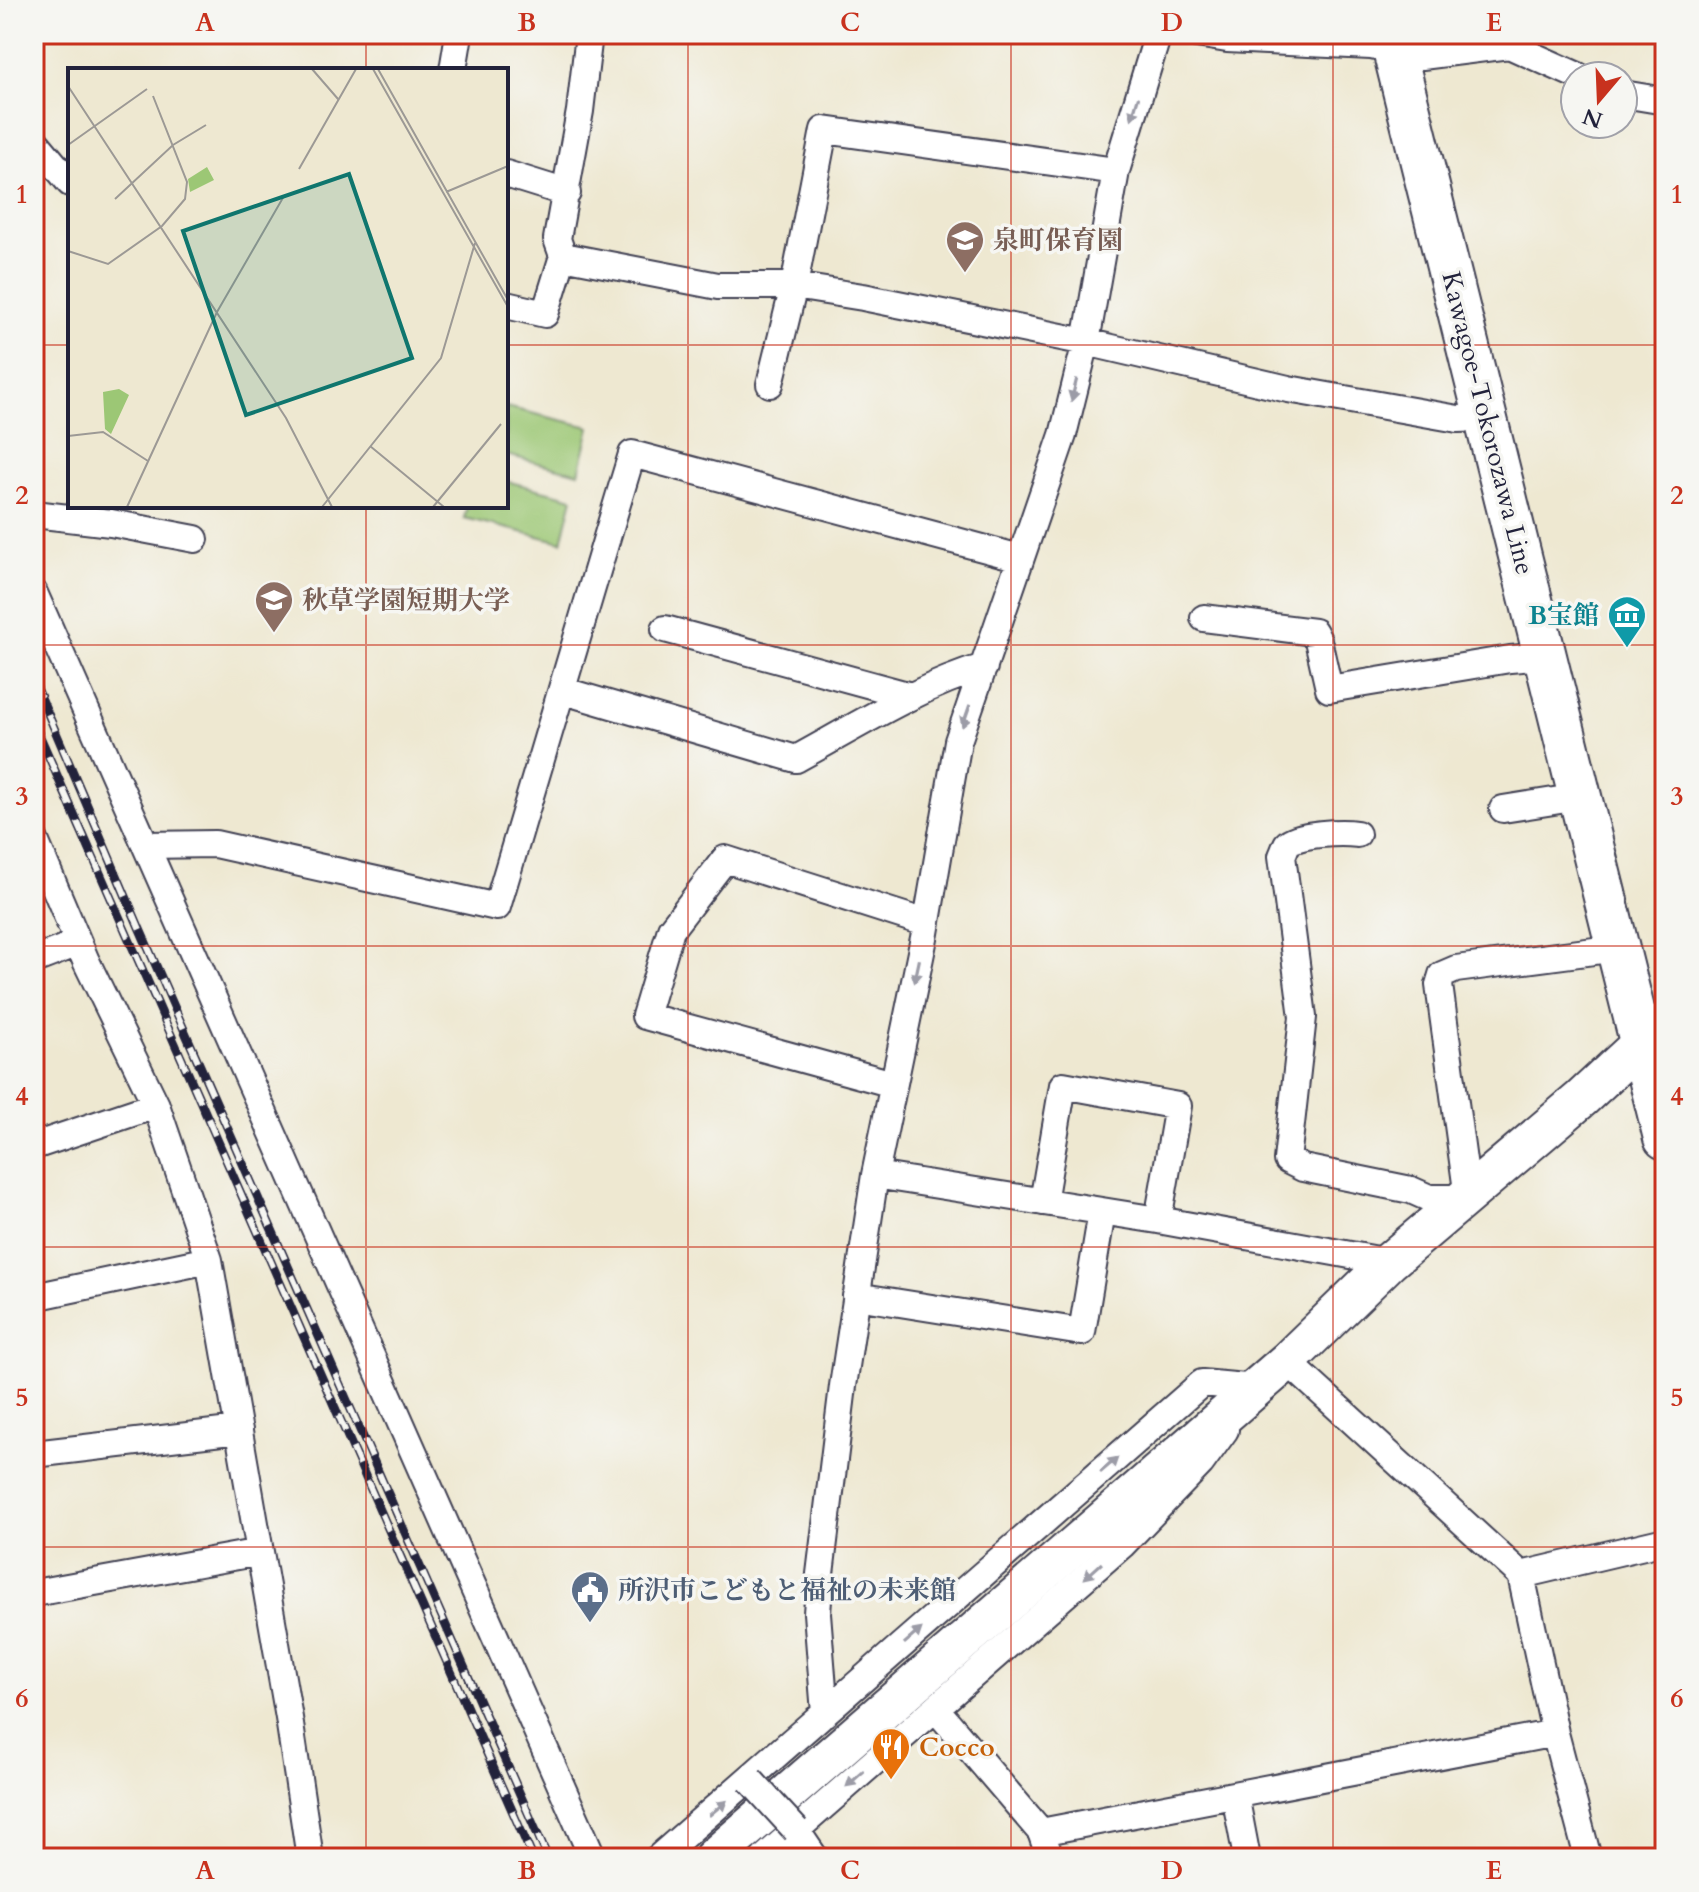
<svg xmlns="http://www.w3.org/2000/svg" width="1699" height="1892" font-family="Cardo,'Noto Serif JP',serif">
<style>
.green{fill:#9cc775;stroke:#5f7458;stroke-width:2}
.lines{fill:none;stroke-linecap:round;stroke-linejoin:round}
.street-casing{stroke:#414052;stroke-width:30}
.secondary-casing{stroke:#414052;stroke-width:42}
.primary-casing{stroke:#414052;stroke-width:46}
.street{stroke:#fff;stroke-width:26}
.secondary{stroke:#fff;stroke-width:38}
.primary{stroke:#fff;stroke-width:42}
.rail-casing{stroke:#22223b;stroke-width:9}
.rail{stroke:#f6f6f2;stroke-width:6;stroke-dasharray:18;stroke-linecap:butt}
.street-bridge-casing{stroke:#414052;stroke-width:30;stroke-linecap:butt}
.street-bridge{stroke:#fff;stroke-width:26}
.oneway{fill:#9c9ca7}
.grid{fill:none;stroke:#c8321e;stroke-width:2;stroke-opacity:0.55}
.labels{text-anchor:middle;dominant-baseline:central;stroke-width:7;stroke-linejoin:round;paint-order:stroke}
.education-label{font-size:26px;font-weight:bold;fill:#785e54;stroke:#f6f6f2;text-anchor:start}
.street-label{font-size:26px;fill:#22223b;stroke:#f6f6f2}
.culture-label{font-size:26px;font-weight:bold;fill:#0d838f;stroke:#f6f6f2;text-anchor:end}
.service-label{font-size:26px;font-weight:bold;fill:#4e5e75;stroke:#f6f6f2;text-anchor:start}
.food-label{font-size:26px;font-weight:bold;fill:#c56008;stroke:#f6f6f2;text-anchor:start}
.inset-road{fill:none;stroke:#9c9995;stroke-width:2}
.view{fill:#0f766e;fill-opacity:0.15;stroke:#0f766e;stroke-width:4}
.inset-edge{fill:none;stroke:#22223b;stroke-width:4}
.neatline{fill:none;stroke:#c8321e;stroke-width:3}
.grid-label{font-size:26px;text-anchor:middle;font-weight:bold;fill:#c8321e}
</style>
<rect width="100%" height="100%" fill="#f6f6f2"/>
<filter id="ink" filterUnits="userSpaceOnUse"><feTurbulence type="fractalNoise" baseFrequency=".0125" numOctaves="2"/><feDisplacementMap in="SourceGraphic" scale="16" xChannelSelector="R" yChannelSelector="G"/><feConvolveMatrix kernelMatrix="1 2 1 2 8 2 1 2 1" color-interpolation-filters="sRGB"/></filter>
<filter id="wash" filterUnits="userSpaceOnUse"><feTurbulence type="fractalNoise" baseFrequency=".006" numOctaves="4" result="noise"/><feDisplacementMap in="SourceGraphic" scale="32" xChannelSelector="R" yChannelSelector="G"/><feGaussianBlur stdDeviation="1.8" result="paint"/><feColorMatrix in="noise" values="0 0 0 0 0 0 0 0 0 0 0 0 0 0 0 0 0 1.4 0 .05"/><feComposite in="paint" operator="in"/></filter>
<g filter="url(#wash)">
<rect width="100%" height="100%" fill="#eee8d1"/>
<path class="green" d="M506 407 590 427 579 473 506 455Z
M506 481 573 498 562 542 464 518 467 506H506Z"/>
</g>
<g filter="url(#ink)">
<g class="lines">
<g class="street-casing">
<path id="street" d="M589 34 580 111 557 239 563 256 718 286H794L863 297 1086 342 1288 389 1458 419 1487 418
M1197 34 1227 39 1371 46 1422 56 1509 45 1578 76
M453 70 459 34
M1623 94 1665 101
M34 140 70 183
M506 174 567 193
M506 305 545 314 563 256
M770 384 794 286 824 130 1116 171
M34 514 111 523 195 539
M34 593 593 1858
M1204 618 1314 632 1318 640 1329 689 1510 659 1545 656
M665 629 911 696
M564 691 796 759C857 726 917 687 984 667
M1503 809 1579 797
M1357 834C1343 832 1297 833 1287 844 1285 848 1284 852 1282 856L1303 1017 1287 1160 1303 1168 1411 1190 1429 1198H1468L1439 985 1442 975 1456 969 1617 948
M34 838 86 961 156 1105 209 1260 289 1718 310 1858
M146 845 215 844 497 907C543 757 586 605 632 454L1020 558
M34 960 78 943
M893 1084 645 1016 671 929 725 859 926 923
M34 1146 156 1105
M875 1175 1158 1220 1389 1262
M1043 1202 1063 1085 1178 1106 1158 1220
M856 1296 1082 1332 1102 1212
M34 1297 209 1260
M1287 1361 1521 1575 1555 1733 1588 1858
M34 1454 239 1430
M1521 1575 1665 1541
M34 1593 260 1552
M936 1709 1041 1832 1050 1858
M825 1713 817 1613 820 1574 843 1386 875 1175 925 933 958 741 1063 435 1086 342 1116 171 1158 34
M1235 1795 1247 1858
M796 1830 815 1858
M1041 1832 1555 1733
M658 1858 1202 1383 1256 1388
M764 1858 1122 1545 1201 1463 1225 1430"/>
</g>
<g class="secondary-casing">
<path id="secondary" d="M713 1858 1287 1361 1389 1262 1581 1099 1665 1021"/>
</g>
<g class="primary-casing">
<path id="primary" d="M1390 34 1665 1138"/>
</g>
<use href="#street" class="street"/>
<use href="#secondary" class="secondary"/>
<use href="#primary" class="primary"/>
<g class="rail-casing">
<path id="rail" d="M34 681 139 927 548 1858
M34 723 533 1858"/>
</g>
<use href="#rail" class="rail"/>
<g class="street-bridge-casing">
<path id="street-bridge" d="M750 1780 796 1830"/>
</g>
<use href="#street-bridge" class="street-bridge"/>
</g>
<defs><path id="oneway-solid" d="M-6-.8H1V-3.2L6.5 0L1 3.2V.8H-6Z" transform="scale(2)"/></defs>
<g class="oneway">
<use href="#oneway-solid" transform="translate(1135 108) rotate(107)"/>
<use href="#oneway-solid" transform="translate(1074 390) rotate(104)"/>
<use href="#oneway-solid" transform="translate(966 716) rotate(109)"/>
<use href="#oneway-solid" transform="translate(917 971) rotate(102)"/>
<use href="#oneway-solid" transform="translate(1109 1465) rotate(-41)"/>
<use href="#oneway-solid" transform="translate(1093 1571) rotate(138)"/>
<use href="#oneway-solid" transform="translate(913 1636) rotate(-41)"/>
<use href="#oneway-solid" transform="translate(855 1779) rotate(139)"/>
<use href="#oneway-solid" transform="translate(718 1808) rotate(-40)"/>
</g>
</g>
<path class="grid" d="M366 34V70M688 34V1858M1011 34V1858M1333 34V1858M34 345H70M506 345H1665M366 506V1858M34 645H1665M34 946H1665M34 1247H1665M34 1547H1665"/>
<defs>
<g id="school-pin" transform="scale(2)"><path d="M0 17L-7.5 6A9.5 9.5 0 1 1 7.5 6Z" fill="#8d6e63" stroke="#f6f6f2"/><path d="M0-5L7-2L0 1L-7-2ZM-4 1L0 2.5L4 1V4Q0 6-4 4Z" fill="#fff"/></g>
<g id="university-pin" transform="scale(2)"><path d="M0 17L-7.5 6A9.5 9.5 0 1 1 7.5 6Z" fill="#8d6e63" stroke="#f6f6f2"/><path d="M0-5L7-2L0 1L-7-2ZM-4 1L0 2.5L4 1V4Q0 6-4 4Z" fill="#fff"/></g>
<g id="museum-pin" transform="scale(2)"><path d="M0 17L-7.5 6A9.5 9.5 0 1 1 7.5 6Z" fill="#0f9aa8" stroke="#f6f6f2"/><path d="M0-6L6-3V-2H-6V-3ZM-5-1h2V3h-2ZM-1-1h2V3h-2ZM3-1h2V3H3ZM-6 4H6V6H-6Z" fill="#fff"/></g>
<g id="civic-pin" transform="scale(2)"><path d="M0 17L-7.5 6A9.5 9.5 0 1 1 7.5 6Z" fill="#5c6f8a" stroke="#f6f6f2"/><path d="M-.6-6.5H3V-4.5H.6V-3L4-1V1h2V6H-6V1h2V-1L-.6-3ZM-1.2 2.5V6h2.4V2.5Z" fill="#fff"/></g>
<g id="restaurant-pin" transform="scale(2)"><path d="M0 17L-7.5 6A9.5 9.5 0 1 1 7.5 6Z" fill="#e8710a" stroke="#f6f6f2"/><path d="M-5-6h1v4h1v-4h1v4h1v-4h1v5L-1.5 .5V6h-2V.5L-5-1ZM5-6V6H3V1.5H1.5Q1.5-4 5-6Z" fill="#fff"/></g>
</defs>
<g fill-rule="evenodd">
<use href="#school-pin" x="965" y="240"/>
<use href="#university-pin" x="274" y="600"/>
<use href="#museum-pin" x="1627" y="615"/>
<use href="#civic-pin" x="590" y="1590"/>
<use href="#restaurant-pin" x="891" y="1747"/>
</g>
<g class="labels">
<g class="education-label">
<text x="993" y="240">泉町保育園</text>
<text x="302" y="600">秋草学園短期大学</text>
</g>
<g class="street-label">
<text transform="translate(1488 423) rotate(76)">Kawagoe-Tokorozawa Line</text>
</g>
<g class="culture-label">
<text x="1599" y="615">B宝館</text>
</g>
<g class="service-label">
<text x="618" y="1590">所沢市こどもと福祉の未来館</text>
</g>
<g class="food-label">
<text x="919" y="1747">Cocco</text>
</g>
</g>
<g transform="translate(68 68)">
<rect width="440" height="440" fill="#eee8d1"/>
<path d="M139 99 146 112 122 124 120 111ZM51 321 61 327 43 366 37 361 35 324Z" fill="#9cc775"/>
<path class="inset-road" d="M244 1 270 31M305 1 440 239M310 1 440 232M0 18 218 350 264 439M0 77 79 21M231 101 288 1M378 124 440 98M47 131 105 77 138 57M0 183 40 196 94 158 117 131 119 114 85 28M0 368 35 364 80 393M302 378 376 439M59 439 149 244 216 128M254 439 373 290 407 175M365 439 433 356"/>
<path class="view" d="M281 106 344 290 178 347 115 163Z"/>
<rect width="440" height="440" class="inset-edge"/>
</g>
<rect width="1699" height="1892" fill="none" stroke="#f6f6f2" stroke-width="88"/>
<g transform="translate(1599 100) rotate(199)"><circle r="38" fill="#f6f6f2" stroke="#a1a1a9" stroke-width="2"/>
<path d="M0-6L14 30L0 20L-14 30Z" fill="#c8321e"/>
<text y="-12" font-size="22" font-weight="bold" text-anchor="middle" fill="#22223b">N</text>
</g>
<rect x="44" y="44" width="1611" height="1804" class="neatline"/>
<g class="grid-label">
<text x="205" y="31">A</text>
<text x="527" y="31">B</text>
<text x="850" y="31">C</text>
<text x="1172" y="31">D</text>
<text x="1494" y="31">E</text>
<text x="22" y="203">1</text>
<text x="1677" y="203">1</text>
<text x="22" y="504">2</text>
<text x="1677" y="504">2</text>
<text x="22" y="805">3</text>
<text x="1677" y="805">3</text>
<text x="22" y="1105">4</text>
<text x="1677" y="1105">4</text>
<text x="22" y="1406">5</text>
<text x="1677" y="1406">5</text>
<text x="22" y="1707">6</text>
<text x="1677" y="1707">6</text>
<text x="205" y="1879">A</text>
<text x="527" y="1879">B</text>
<text x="850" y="1879">C</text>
<text x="1172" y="1879">D</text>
<text x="1494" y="1879">E</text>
</g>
</svg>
